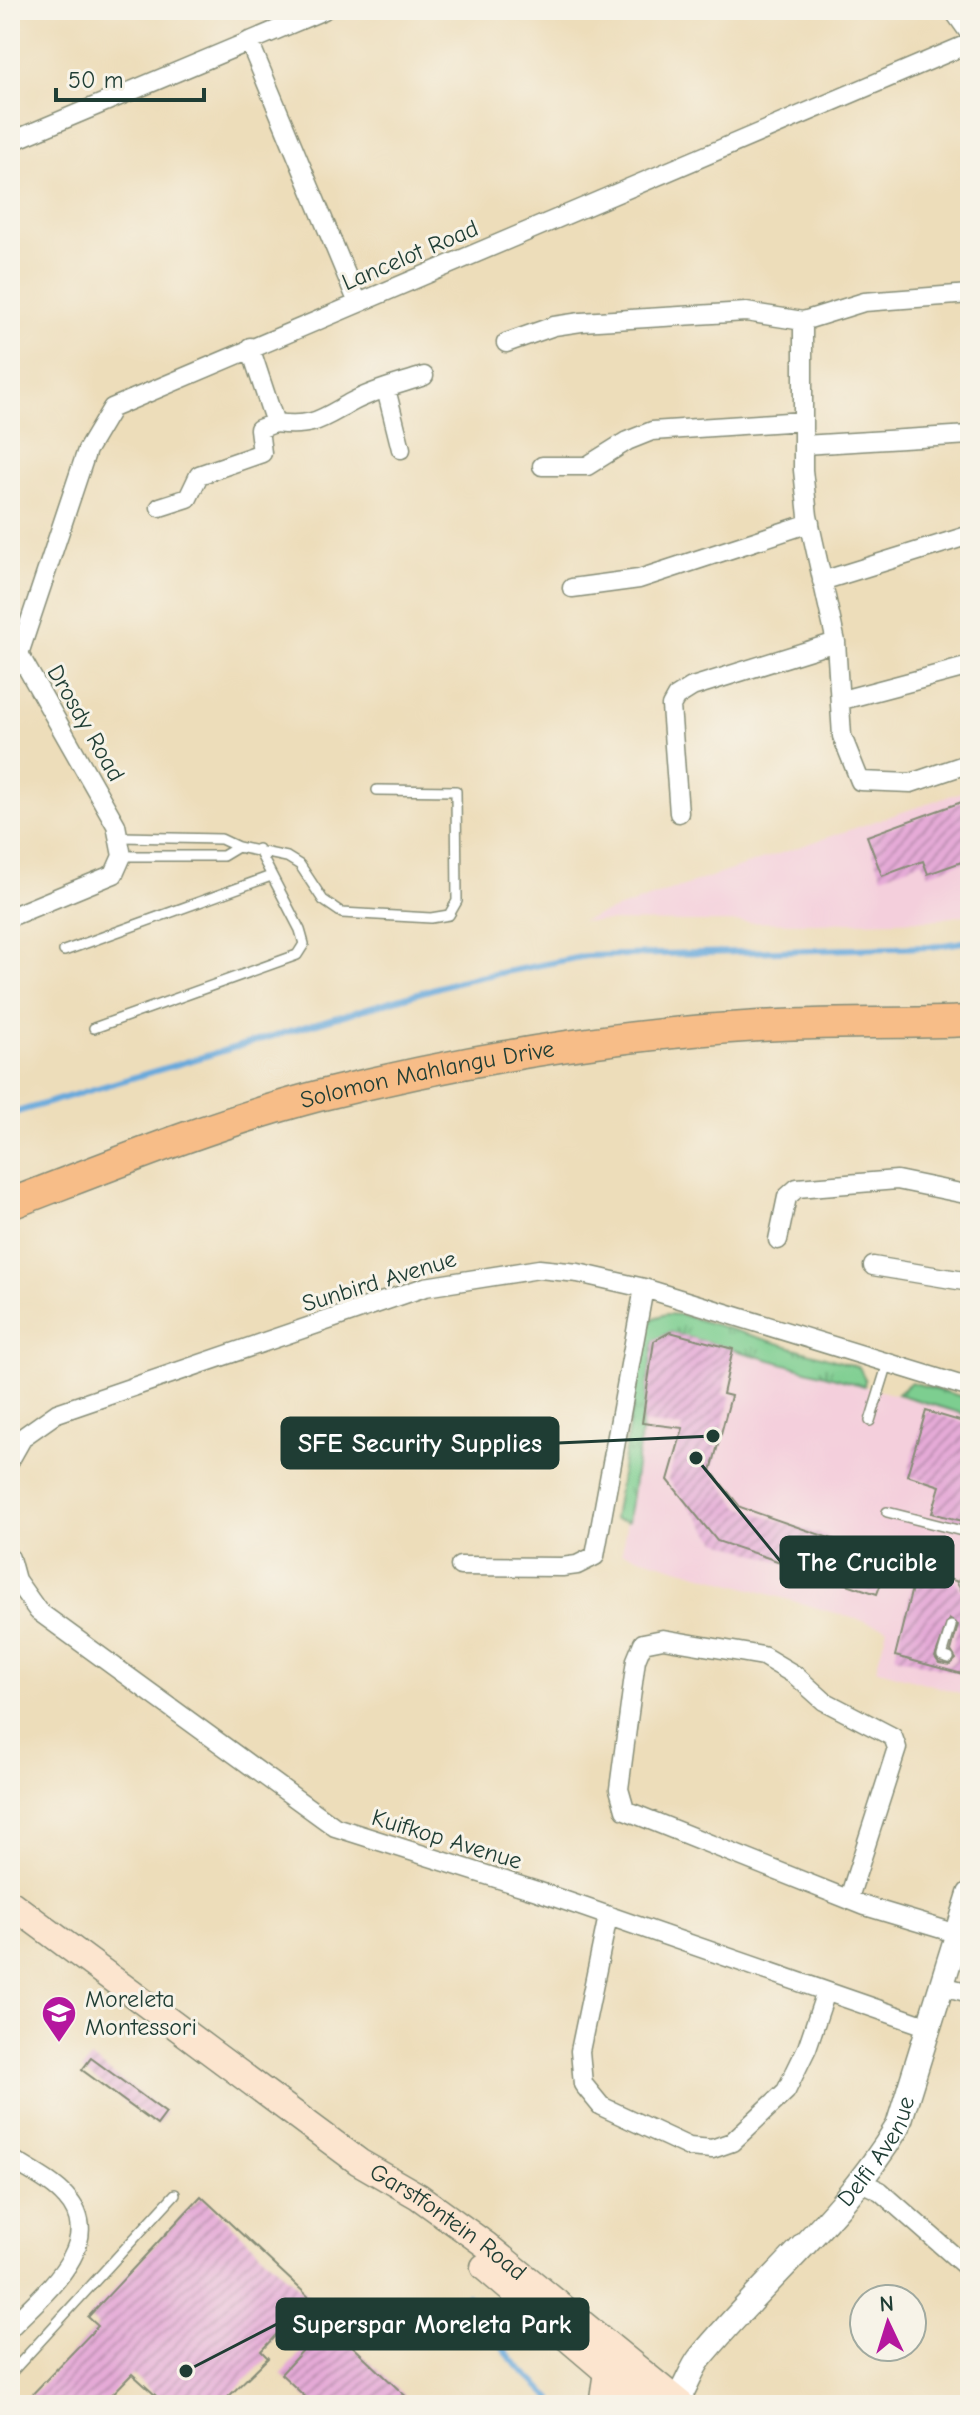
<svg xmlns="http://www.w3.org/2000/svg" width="980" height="2415" font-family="'Comic Neue',sans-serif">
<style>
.built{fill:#f4cfdc}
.grass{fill:url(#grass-tufts);stroke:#4e8662;stroke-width:2}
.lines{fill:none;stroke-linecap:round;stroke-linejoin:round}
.stream{stroke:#67a9db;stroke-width:6}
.building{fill:url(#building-hatch);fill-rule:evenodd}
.service-casing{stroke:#868d77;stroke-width:12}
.minor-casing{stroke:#868d77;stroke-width:21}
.tertiary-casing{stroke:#868d77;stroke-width:27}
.secondary-casing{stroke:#868d77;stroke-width:29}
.primary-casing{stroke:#868d77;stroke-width:33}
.service{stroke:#fff;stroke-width:9}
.minor{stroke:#fff;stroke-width:18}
.tertiary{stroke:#fff;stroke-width:24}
.secondary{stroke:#fce5cf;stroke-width:26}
.primary{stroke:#f7bd88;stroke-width:30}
.labels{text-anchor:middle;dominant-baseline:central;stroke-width:6;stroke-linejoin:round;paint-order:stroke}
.street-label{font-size:24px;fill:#1f3d34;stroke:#f7f3e8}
.poi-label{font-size:24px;fill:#1f3d34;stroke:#f7f3e8;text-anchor:start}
.leader{fill:none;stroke:#1f3d34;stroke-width:3}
.callout-dot{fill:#1f3d34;stroke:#f7f3e8;stroke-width:3}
.callout{fill:#1f3d34;stroke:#1f3d34;stroke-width:3}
.callout-label{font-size:26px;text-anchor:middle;font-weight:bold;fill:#fff}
</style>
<defs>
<pattern id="grass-tufts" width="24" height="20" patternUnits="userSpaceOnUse" patternTransform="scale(2)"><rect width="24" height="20" fill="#7dce90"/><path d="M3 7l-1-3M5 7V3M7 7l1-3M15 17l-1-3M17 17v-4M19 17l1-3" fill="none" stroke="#66a876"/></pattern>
<pattern id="building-hatch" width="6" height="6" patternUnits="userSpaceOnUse" patternTransform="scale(2)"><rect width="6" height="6" fill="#e5aad7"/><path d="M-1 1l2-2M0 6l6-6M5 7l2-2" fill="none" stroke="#b98caf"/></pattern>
</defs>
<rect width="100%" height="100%" fill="#f7f3e8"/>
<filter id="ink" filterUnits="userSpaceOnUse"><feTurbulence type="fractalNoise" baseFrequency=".0125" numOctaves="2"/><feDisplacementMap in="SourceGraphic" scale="16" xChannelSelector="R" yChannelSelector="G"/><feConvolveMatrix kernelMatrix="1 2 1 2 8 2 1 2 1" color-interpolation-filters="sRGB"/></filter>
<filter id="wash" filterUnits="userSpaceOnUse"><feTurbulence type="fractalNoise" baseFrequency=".006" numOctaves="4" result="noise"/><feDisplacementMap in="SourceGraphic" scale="32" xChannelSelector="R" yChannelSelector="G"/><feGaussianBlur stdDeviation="1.8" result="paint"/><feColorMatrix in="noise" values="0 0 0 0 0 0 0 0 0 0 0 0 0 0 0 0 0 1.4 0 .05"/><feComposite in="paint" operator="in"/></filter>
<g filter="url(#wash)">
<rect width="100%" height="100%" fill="#edddba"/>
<path class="built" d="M970 789V914L932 920 816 923 581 921Z
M670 1332 970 1416V1696L876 1669 887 1628 622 1552 654 1341Z"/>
<path class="grass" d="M666 1314 682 1315 859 1367 865 1379 864 1386 670 1332 654 1341 628 1522 614 1519 644 1331 654 1318Z
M911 1382 970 1399V1416L897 1394Z"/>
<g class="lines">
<path class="stream" d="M10 1114 459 981 586 956 930 947 970 941
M467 2296 512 2360 552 2399"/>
</g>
<g id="blocks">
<path class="building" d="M970 799V859L928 874 923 861 882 876 867 836Z
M670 1332 733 1349 723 1394 731 1396 711 1471 740 1507 890 1559 877 1594 717 1541 668 1480 683 1428 642 1423 654 1341Z
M926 1411 970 1424V1523L932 1513 940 1486 907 1475Z
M918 1564 945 1572 943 1578 956 1581 961 1590 970 1586V1676L895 1656ZM949 1619 958 1625 951 1651 956 1659 950 1665 939 1663 935 1657Z
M91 2058 166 2113 157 2125 82 2070Z
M201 2196 310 2298 261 2351 268 2358 220 2405H166L132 2374 102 2405H22L98 2326 88 2317Z
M328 2323 415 2405H314L281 2374Z"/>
</g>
</g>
<g filter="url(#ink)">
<use href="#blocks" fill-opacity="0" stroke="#868d77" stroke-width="2"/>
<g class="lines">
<g class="service-casing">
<path id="service" d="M121 837 221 839 238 847 287 857 300 865 323 900 342 913 431 918 449 915 457 901 456 791 377 790
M122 856H223L238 847
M64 951 271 876
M94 1028 297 955 304 944 300 930 258 849
M870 1421 888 1363
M887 1512 970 1533
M963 1583 970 1575
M949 1658 942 1656 951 1626
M10 2374 175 2194"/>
</g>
<g class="minor-casing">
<path id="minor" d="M953 10 970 34
M249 41 358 303
M10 142 324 10
M803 321V470L808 516 836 642 842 736 860 781 911 783 970 763
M506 343 554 326 581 322 746 312 803 321 864 302 970 294
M386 389 401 449
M275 423C313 428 321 419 352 402 374 390 400 384 424 376
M803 445 970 435
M542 466H587L627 441 652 431 803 421
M160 507 188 498 199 475 262 453 259 429 275 423 250 347
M822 581 970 535
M572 588 639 579 810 523
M10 650 19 654 116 825 122 856 114 874 10 917
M19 654 87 450 112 408 970 43
M842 700 970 666
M679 813 671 706 676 697 692 687 836 642
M778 1240 787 1197 797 1188 897 1180 970 1195
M873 1266 970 1282
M10 1460 23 1437 57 1413 425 1287 539 1269 578 1273 644 1288 970 1388
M10 1558 16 1580 38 1611 335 1827 537 1891 929 2027
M460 1566 562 1567 577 1565 595 1556 644 1288
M849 1898 897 1748 893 1737 824 1701 795 1675 763 1656 663 1639 643 1643 636 1660 619 1789 625 1810 865 1906 958 1934
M608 1916 580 2051 583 2084 601 2106 689 2147 712 2149 732 2142 786 2091 807 2048 826 1992
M942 1986 970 1993
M10 2158C28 2170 52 2181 66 2197 109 2244 40 2296 10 2328
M861 2182 880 2191 970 2270"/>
</g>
<g class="tertiary-casing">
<g id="tertiary">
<path id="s1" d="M672 2405C685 2393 689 2372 700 2358 765 2279 845 2215 898 2126L970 1894"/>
</g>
</g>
<g class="secondary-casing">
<g id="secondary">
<path id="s2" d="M10 1903 359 2162 418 2196 486 2245 682 2405"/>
<path d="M484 2267 646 2405"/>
<path d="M602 2405 607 2372"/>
</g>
</g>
<g class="primary-casing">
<g id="primary">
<path id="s3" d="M10 1204C112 1165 212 1124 318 1096 461 1060 611 1035 759 1026 829 1022 900 1024 970 1021"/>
</g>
</g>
<use href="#service" class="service"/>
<use href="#minor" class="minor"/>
<use href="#tertiary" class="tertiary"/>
<use href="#secondary" class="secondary"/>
<use href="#primary" class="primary"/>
</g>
</g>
<defs>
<g id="school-pin" transform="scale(1.8)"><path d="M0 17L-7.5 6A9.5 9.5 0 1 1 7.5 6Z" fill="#b5179e" stroke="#f7f3e8"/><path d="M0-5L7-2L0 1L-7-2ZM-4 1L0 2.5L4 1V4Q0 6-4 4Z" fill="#fff"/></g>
</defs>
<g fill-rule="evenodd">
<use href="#school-pin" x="59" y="2013"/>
</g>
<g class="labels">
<g class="street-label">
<text transform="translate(410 255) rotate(-23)">Lancelot Road</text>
<text transform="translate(86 723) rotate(60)">Drosdy Road</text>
<text stroke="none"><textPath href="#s3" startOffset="438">Solomon Mahlangu Drive</textPath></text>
<text transform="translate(379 1281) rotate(-17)">Sunbird Avenue</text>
<text transform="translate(447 1839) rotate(17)">Kuifkop Avenue</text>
<text stroke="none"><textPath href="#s1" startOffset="328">Delfi Avenue</textPath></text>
<text stroke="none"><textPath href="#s2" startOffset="542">Garstfontein Road</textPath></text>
</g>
<g class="poi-label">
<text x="85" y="1999">Moreleta<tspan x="85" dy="28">Montessori</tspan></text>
</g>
</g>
<path class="leader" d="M713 1436L558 1443M696 1458L781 1562M186 2371L277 2324"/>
<g class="callout-dot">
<circle cx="713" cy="1436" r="8"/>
<circle cx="696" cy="1458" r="8"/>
<circle cx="186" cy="2371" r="8"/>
</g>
<g class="callout">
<rect x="282" y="1418" width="276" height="50" rx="8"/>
<rect x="781" y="1537" width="172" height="50" rx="8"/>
<rect x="277" y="2299" width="311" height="50" rx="8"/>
</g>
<g class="callout-label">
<text x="420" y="1452">SFE Security Supplies</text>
<text x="867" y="1571">The Crucible</text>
<text x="432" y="2333">Superspar Moreleta Park</text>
</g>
<rect width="980" height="2415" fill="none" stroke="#f7f3e8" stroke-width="40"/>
<g transform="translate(888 2323) rotate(356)"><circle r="38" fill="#f7f3e8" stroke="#a1aaa0" stroke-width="2"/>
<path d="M0-6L14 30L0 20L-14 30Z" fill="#b5179e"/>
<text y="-12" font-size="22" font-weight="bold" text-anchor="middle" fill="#1f3d34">N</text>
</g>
<path d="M56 88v12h148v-12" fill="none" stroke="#1f3d34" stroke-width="4"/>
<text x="68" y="88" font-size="24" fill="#1f3d34" stroke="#f7f3e8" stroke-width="6" paint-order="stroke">50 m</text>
</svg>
